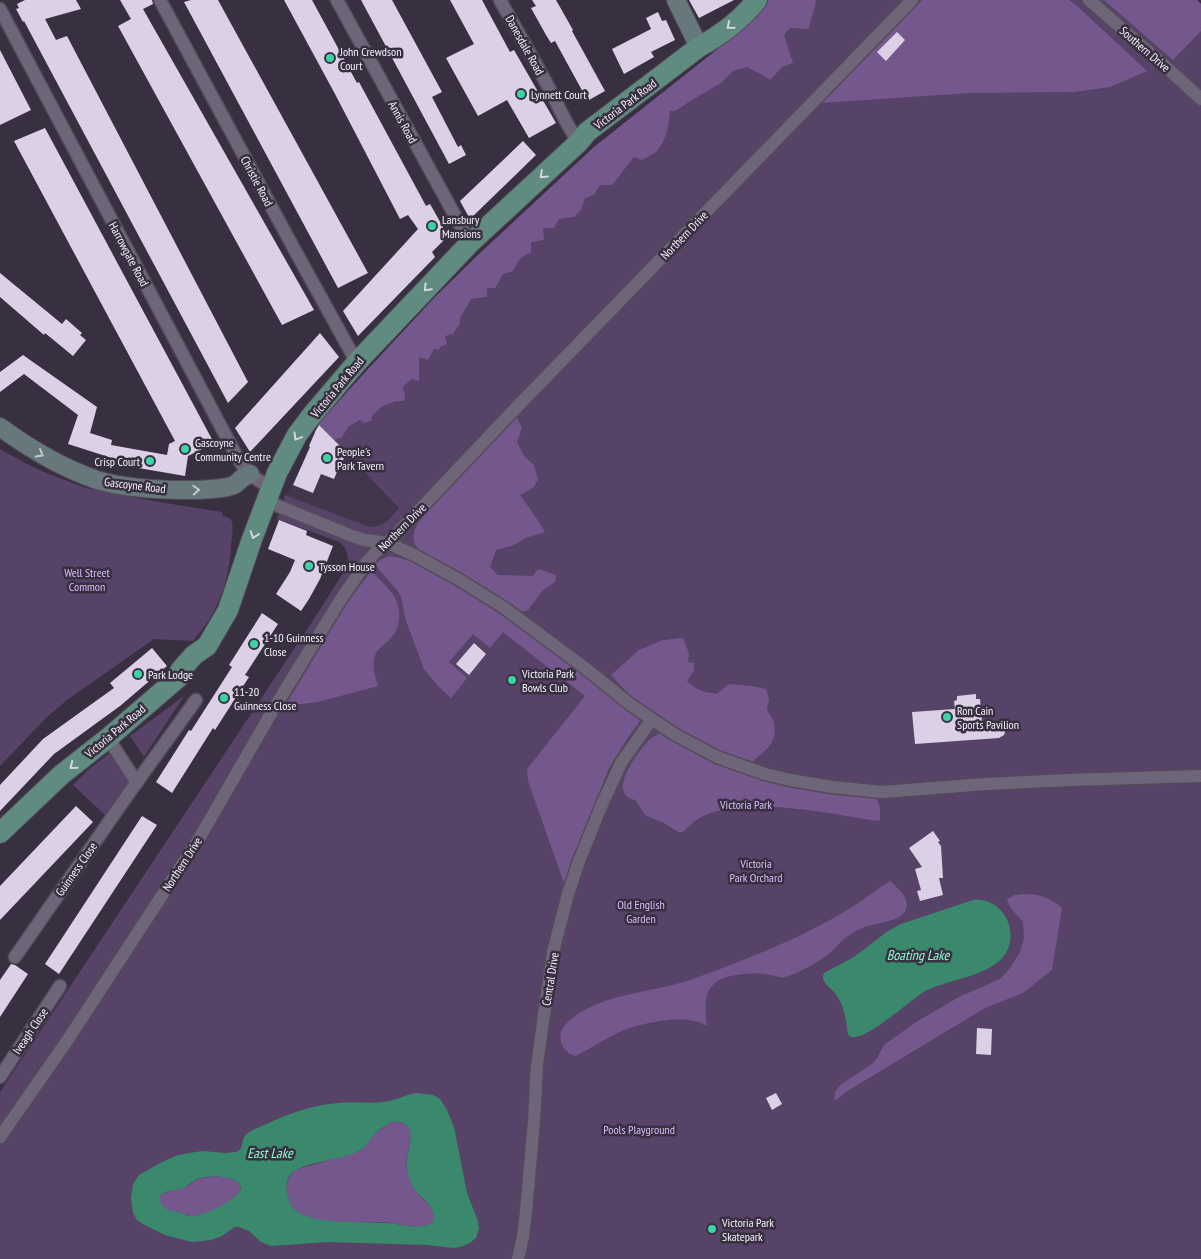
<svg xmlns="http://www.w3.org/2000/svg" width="1201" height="1259" font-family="'PT Sans Narrow',sans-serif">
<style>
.built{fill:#42364d}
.green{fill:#574368}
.forest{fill:#74578d}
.water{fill:#3a896d;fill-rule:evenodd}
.building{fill:#dbd0e6}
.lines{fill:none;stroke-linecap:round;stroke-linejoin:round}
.street-casing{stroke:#534b5a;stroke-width:15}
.secondary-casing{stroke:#534b5a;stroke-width:20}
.primary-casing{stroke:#534b5a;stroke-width:22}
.street{stroke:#6f6578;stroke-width:12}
.secondary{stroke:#67787c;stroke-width:18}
.primary{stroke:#5f8b80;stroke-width:20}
.oneway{stroke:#d0d8dd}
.oneway2{stroke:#c4c7cf}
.poi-dot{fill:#3bd4a4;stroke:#382f40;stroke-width:2}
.labels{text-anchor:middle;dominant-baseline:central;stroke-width:5;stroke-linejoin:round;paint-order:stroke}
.street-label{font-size:12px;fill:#f6f1fc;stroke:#382f40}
.poi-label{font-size:12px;fill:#f6f1fc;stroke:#382f40;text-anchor:start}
.park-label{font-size:12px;fill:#ddbbfb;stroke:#382f40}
.water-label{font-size:14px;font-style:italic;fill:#8dfcd3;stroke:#382f40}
</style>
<rect width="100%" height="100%" fill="#382f40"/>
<path class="built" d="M318 424 400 508 384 524 380 526 370 527 365 526 285 495 293 485 303 463 306 464 313 448 309 446Z"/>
<path class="green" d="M769 0H1197L1201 4V1259H0V1092L312 622 347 567C349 557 348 549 339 542L277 519 285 495 370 527C387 525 388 520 399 508L318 424 369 368 435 297 479 254 594 147 734 36 745 27Z
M0 449 23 462 46 473 86 488 159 502 222 512V515L231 519C234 528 232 537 231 546 230 567 225 590 215 609 209 621 201 631 193 641L154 639 67 700 46 718 0 766Z
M184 696 144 757 130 736Z
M111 752 131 782 107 817 73 785 89 769Z"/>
<path class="forest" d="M769 0H816C815 11 810 17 809 29L790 28 784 35 793 63 782 67 770 80 762 75 747 67 733 71 721 83 692 100 675 111H670C669 125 666 142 656 152 652 155 646 157 642 160L634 157 612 185H600L594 195 585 198 581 210 574 217 559 219 554 228H543L544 240 531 242V253C520 256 518 261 513 271L503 274 495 288H487V297L471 299 460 318V323L453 334 445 336 447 344 440 347V349H434L428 360 419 357V381L411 379 402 388 405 394 404 401H396L381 407 371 417 372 420 365 423 360 420 349 426 342 437 334 440 318 424 369 368 435 297 479 254 594 147 734 36 745 27Z
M922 0H1069L1076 5 1147 71 1110 87 1074 92 970 93 821 103Z
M1104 0H1197L1201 4V31L1173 60Z
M516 416 522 428 517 442 524 456 534 465 538 480 533 488 520 495 535 516 545 532 526 538 514 545 496 550 490 567 498 575 533 576 538 569 556 575 555 582 543 590 528 610 520 612 476 582 423 553C409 543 413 532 420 519Z
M390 556C413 559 429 571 449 582 517 621 579 671 642 718L627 739 609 768 564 883 528 781 527 769 585 696 503 632 490 648 473 634 449 662 467 678 451 698 438 686 424 669 406 621 401 597 397 590 375 565C379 560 383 558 390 556Z
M371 571C378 578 389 588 394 596 402 609 401 629 390 639 383 646 375 650 374 660 372 669 376 678 378 686L318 702 285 706 347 603Z
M683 638 689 653 688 662 694 663V671L687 681C697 691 704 692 717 694L729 684 752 686 766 689 769 699 767 710C769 714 774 719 774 724 778 744 764 751 752 762L720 751 669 723 635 701 611 675 639 650 663 640Z
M660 733 702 757 721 765 762 779 874 797C881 802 880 812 880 820L878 821C831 814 735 792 695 821 691 824 687 828 683 832H678L664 823 646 816 635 800C605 794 639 750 650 739 653 737 657 735 660 733Z
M890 881C897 888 910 897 906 909 902 922 874 923 862 928 855 931 845 937 840 943 837 945 835 949 832 951 821 961 799 973 785 977 780 979 776 976 771 975 756 972 727 973 715 983 703 992 705 1012 707 1026 688 1013 645 1022 624 1030 608 1037 592 1047 576 1056 565 1054 557 1042 562 1030 564 1025 570 1020 575 1016 605 994 654 992 690 980 746 960 802 938 852 907 865 899 877 889 890 881Z
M1024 894C1039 894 1051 898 1062 908L1052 970 1023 993 985 1008 849 1090 836 1100 834 1099 835 1092 840 1085 872 1064 877 1058 884 1045 916 1022 959 997 1000 979 1010 968 1020 952 1024 938 1023 922 1010 907 1007 899 1015 895Z
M391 1122C427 1120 402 1152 407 1169 409 1176 412 1185 416 1191 422 1201 440 1209 432 1223 418 1231 399 1223 383 1222 361 1222 308 1226 293 1208 290 1205 289 1201 288 1197 285 1185 287 1178 295 1170L360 1151 376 1133Z
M215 1176C272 1182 219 1212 195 1216 188 1217 183 1212 176 1211 171 1211 166 1212 162 1207 158 1202 159 1197 163 1193L188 1186 193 1182 199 1179Z"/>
<path class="water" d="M973 900C986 899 995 903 1003 913 1009 921 1012 932 1010 942 1003 978 947 977 922 993 906 1004 872 1035 855 1037 851 1038 852 1037 848 1035 846 1021 845 1008 837 996 833 988 819 983 824 973L854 957 888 931 901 924Z
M416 1093 433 1095 440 1099 446 1108 454 1127 467 1193 478 1221 479 1229 476 1238 471 1242 463 1246 454 1248 427 1245 328 1242 271 1246 261 1242 249 1231 239 1227H234L222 1236 211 1240 192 1242 165 1235 143 1224 137 1220 133 1213 131 1198 133 1184 139 1175 160 1163 178 1155 202 1151 226 1153 236 1152 240 1150C243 1144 242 1137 248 1133 252 1130 257 1128 262 1126 285 1115 314 1104 340 1103 354 1101 368 1104 383 1102 394 1101 405 1095 416 1093ZM391 1122C419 1120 410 1141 407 1158 406 1163 407 1168 408 1173 409 1180 412 1186 416 1191 423 1200 439 1210 432 1223 418 1231 399 1223 384 1223 362 1221 307 1226 292 1207 290 1204 289 1200 288 1197 286 1189 285 1182 290 1175 301 1162 341 1160 357 1152 365 1149 370 1139 376 1133 380 1129 386 1125 391 1122ZM215 1176C256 1180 242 1196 215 1209 208 1212 200 1215 193 1216 187 1217 184 1213 179 1212 172 1210 166 1212 162 1205 160 1202 159 1198 161 1195 165 1190 174 1191 179 1189 185 1188 188 1185 192 1182 199 1177 207 1177 215 1176Z"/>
<path class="building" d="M25 0H76L81 9 45 19 56 40 67 36 248 382 228 403 24 21 23 22 16 9 19 8 17 4Z
M120 0H152L153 4 143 9 314 310 282 325 118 26 131 19Z
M191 0H218L368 273 338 288 184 2Z
M284 0H312L357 83 359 82 426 206 430 204 447 234 446 238 432 252 435 257 358 336 343 311 418 229 408 215 400 219 335 94Z
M361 0H392L442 92 432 97 458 147 461 145 466 155 449 164Z
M450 0H482L510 52 514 50 556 123 529 138 507 100 478 116 446 58 474 44Z
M532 0H556L573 30 572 31 605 91 589 100 585 93 584 94 555 41 551 43 546 35 531 8 536 6Z
M689 0H734L699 18Z
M658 12 662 21 666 20 675 40 651 52 654 57 624 74 612 49 651 29 646 18Z
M897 32 905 40 886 61 877 52Z
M0 50 31 110 0 125Z
M45 128 214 443 188 456 185 476 121 465V461L68 444 78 415 24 374 0 392V372L23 355 97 407 90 433 112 440 111 445 167 455 169 444 175 441 14 141Z
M523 141 536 155 470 219 460 201Z
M0 273 62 324 66 319 82 333 80 335 86 340 73 356 45 333 44 335 0 297Z
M320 333 339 357 250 452 235 428Z
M319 425 348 454 341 462 334 479 321 474 313 493 293 485 310 447 309 446 316 430Z
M279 520 307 531 306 535 333 546 320 579 309 599 301 611 276 594 290 572 295 560 268 549Z
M262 613 278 624 245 675 249 677 215 730 213 728 172 793 156 782 189 730 191 731 232 667 229 665Z
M474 643 486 654 469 675 456 664Z
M152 648 167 666 120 706 54 754 0 811V785L43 739 114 688 110 683Z
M976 694V699H980L982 723 998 722 1003 724 1006 729 1004 735 999 738 915 744 912 712 955 709 954 701 957 700V696Z
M76 806 93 822 0 920V886Z
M142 816 157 825 59 974 45 964Z
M933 831 940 841 938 842 941 846 943 878H939L943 895 920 901 917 891 921 890 915 869 922 867 909 848Z
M11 964 15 965 28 974 0 1017V980Z
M977 1028 992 1029 991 1055 976 1054Z
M776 1093 782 1104 772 1110 766 1098Z"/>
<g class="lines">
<g class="street-casing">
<path id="street" d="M160 0 292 245 351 352 358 361
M337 0 470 243
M500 0C516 29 533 58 549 88 559 106 566 126 579 142
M1089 0 1166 67 1201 99
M0 9 237 457C245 471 256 481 271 487
M266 501 352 536 364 540 388 543 414 555 458 579 503 607 585 668 631 705 674 734 717 757 765 774 790 780 832 787 882 792 986 784 1069 780 1201 776
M108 738 137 783
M15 957 129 793 196 700
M0 1077 60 986
M0 1137 67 1041 200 837 273 710 341 599 366 563 376 552 388 543 513 411 912 0
M518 1259 523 1237 526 1212 534 1121 537 1065 553 952 568 894 579 861 603 802 621 763 652 719"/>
</g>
<g class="secondary-casing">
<path id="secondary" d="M676 0 699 47
M0 427C30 449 62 468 97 480 123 488 162 490 189 490 199 490 226 489 234 485 236 484 239 481 240 480 243 477 247 476 250 474"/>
</g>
<g class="primary-casing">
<path id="primary" d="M0 833 61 775 108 738 179 677 180 671 186 664 194 655 207 646 228 610 252 539 277 473 297 435 312 415 358 361 470 243 579 142 587 132 699 47C721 35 741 20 757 0"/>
</g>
<use href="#street" class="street"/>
<use href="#secondary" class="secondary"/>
<use href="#primary" class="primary"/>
</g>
<defs><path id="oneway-chevron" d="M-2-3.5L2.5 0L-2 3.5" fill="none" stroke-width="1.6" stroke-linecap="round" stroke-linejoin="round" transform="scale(1.25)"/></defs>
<g class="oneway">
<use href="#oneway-chevron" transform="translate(730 26) rotate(140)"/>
<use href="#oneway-chevron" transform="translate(543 175) rotate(137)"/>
<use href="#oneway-chevron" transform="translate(427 288) rotate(134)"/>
<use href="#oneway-chevron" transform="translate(297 437) rotate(121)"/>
<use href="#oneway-chevron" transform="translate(254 535) rotate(110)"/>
<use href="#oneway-chevron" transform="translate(73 766) rotate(141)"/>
</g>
<g class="oneway2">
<use href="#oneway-chevron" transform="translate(40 454) rotate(30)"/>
<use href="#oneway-chevron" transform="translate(196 490) rotate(-3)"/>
</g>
<g class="poi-dot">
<circle cx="330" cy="58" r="5"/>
<circle cx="521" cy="94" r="5"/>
<circle cx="432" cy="226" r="5"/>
<circle cx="185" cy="449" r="5"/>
<circle cx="327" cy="458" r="5"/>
<circle cx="150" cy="461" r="5"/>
<circle cx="309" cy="566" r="5"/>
<circle cx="254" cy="644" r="5"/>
<circle cx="138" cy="674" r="5"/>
<circle cx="512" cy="680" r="5"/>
<circle cx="224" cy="698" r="5"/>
<circle cx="947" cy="717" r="5"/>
<circle cx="712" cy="1229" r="5"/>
</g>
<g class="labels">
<g class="street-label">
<text transform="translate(525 45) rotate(61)">Danesdale Road</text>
<text transform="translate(1145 49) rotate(41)">Southern Drive</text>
<text transform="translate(625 104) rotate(-37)">Victoria Park Road</text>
<text transform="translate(403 122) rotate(61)">Annis Road</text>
<text transform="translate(257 181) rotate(62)">Christie Road</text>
<text transform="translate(684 235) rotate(-46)">Northern Drive</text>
<text transform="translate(129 254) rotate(62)">Harrowgate Road</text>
<text transform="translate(337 387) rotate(-50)">Victoria Park Road</text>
<text transform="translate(135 485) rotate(7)">Gascoyne Road</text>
<text transform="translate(402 527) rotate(-45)">Northern Drive</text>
<text transform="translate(115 731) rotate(-40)">Victoria Park Road</text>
<text transform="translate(182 864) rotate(-57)">Northern Drive</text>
<text transform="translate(76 869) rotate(-55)">Guinness Close</text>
<text transform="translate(550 979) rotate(-81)">Central Drive</text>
<text transform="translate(30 1031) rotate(-56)">Iveagh Close</text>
</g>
<g class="poi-label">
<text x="340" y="51">John Crewdson<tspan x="340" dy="14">Court</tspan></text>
<text x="531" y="94">Lynnett Court</text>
<text x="442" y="219">Lansbury<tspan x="442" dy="14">Mansions</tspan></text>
<text x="195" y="442">Gascoyne<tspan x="195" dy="14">Community Centre</tspan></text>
<text x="337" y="451">People's<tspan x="337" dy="14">Park Tavern</tspan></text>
<text x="140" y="461" text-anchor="end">Crisp Court</text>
<text x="319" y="566">Tysson House</text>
<text x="264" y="637">1-10 Guinness<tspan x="264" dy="14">Close</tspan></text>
<text x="522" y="673">Victoria Park<tspan x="522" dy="14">Bowls Club</tspan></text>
<text x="148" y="674">Park Lodge</text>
<text x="234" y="691">11-20<tspan x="234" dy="14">Guinness Close</tspan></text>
<text x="957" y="710">Ron Cain<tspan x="957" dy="14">Sports Pavilion</tspan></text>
<text x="722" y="1222">Victoria Park<tspan x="722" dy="14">Skatepark</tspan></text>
</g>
<g class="park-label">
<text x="87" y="572">Well Street<tspan x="87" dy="14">Common</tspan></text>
<text x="746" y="804">Victoria Park</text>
<text x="756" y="863">Victoria<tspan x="756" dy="14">Park Orchard</tspan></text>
<text x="641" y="904">Old English<tspan x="641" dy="14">Garden</tspan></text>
<text x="639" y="1129">Pools Playground</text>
</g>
<g class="water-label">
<text x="918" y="955">Boating Lake</text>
<text x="270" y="1153">East Lake</text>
</g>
</g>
</svg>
